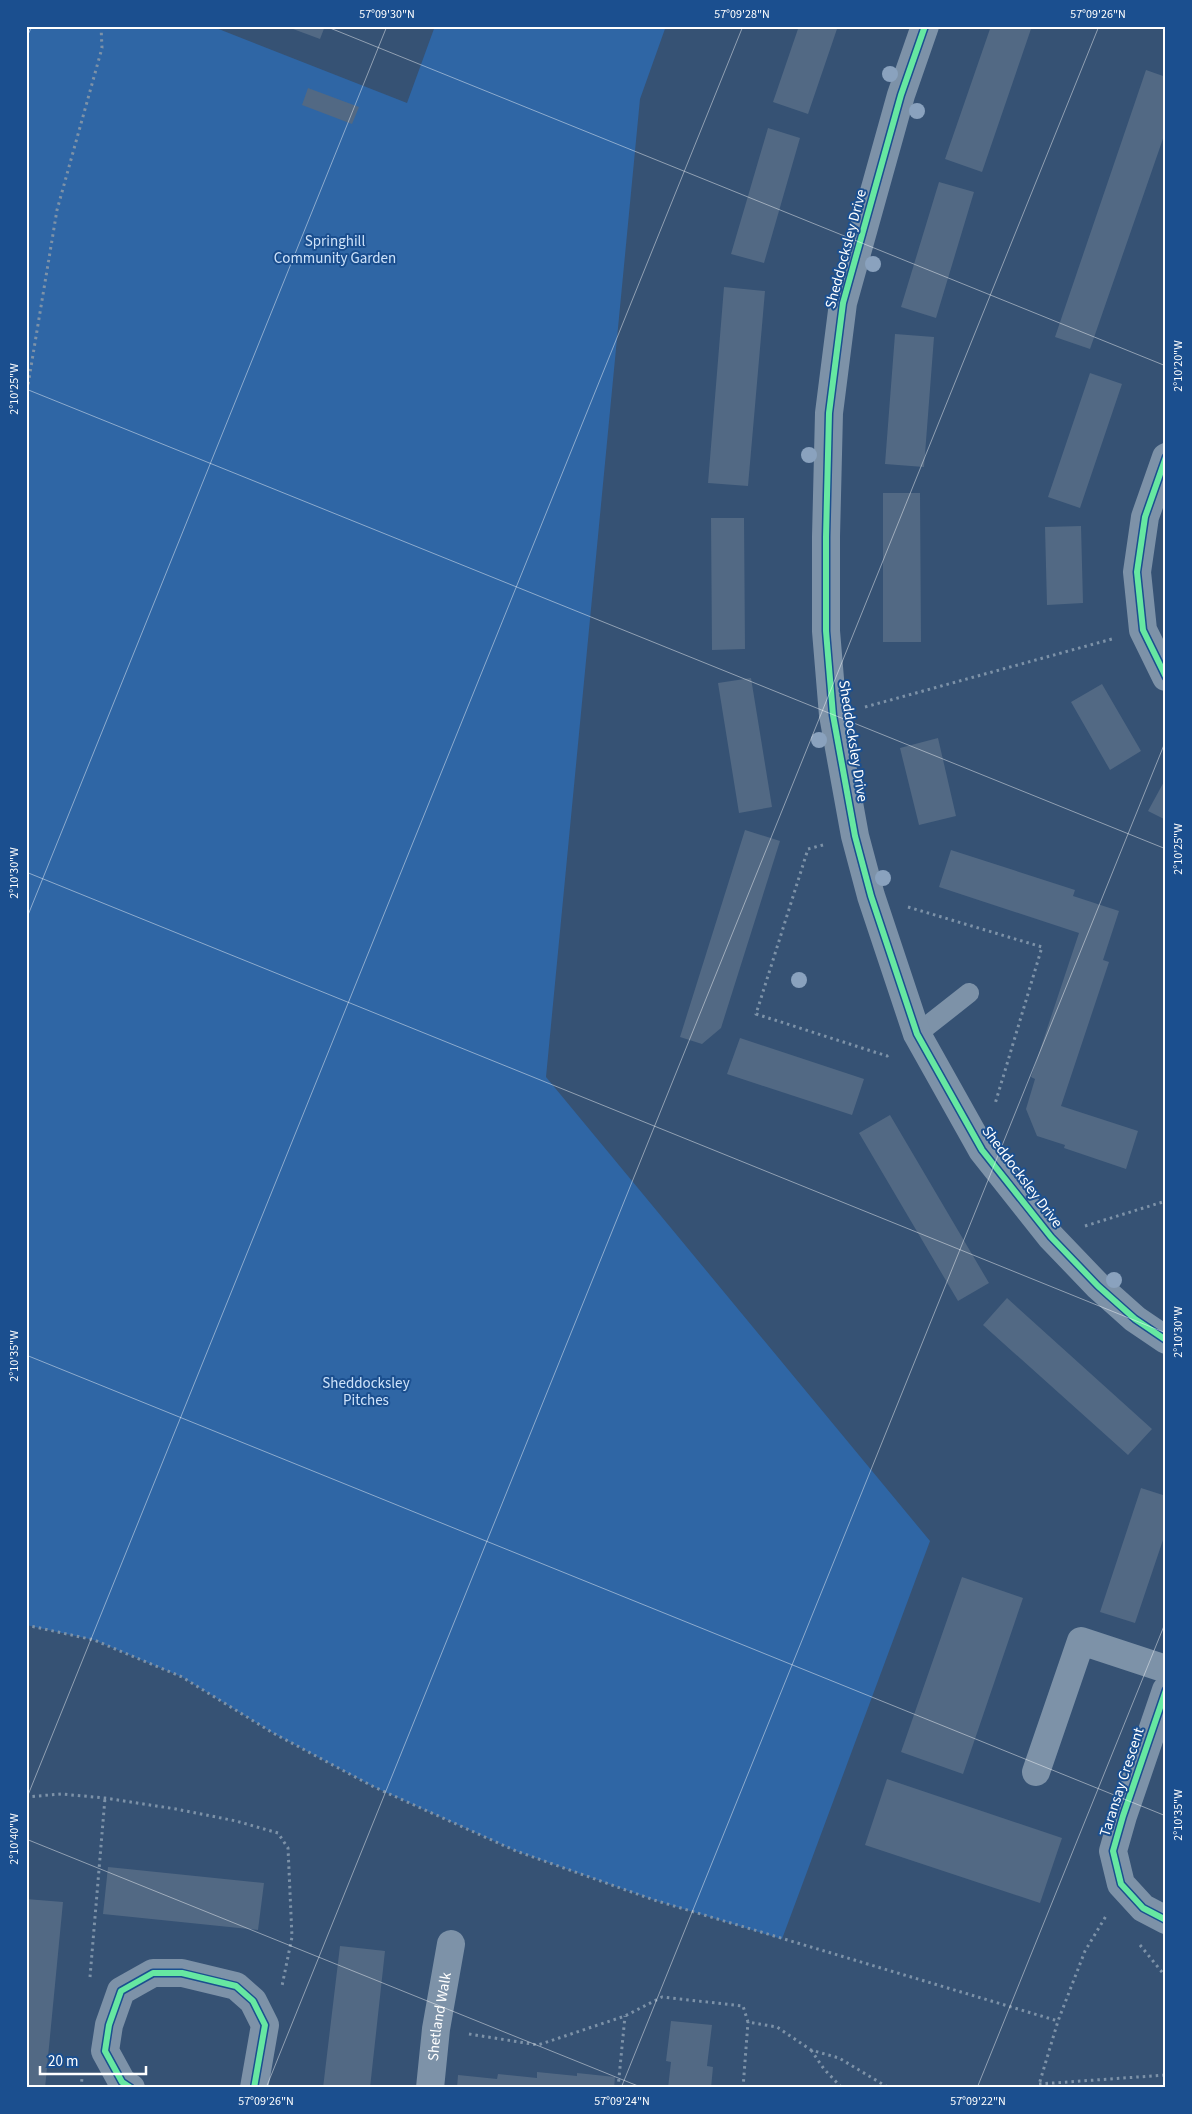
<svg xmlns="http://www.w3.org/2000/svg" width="1192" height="2114" font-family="'Source Sans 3',sans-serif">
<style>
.green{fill:#2f66a5}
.building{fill:#526984}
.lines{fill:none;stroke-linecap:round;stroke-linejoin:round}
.path{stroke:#7d92a8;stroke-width:3;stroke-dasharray:2.5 4;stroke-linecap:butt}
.service{stroke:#7d92a8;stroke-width:20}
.minor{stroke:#7d92a8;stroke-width:28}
.cycleway-casing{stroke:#1b4f8f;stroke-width:9}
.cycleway{stroke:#66e7a1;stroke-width:6}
.tree{fill:#8aa2be}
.ticks{fill:none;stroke:#fff;stroke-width:1;stroke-opacity:0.45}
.labels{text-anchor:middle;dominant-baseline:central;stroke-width:4;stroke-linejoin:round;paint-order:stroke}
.park-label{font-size:15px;fill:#cfe3fa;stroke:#1b4f8f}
.street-label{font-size:15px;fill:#fff;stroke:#1b4f8f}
.neatline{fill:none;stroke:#fff;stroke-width:2}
.ticks-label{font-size:12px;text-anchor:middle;fill:#fff}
</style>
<rect width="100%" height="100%" fill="#365274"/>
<path class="green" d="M26 26H211L407 103 435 26H666L640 99 546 1077 930 1541 782 1939 654 1900 516 1851 374 1787 273 1733 182 1677 94 1640 26 1625Z"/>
<path class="building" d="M285 26H325L320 39Z
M799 26H838L808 114 773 102Z
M991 26H1032L982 172 945 159Z
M1146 70 1166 77V130L1090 349 1055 337Z
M308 88 359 107 352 124 302 105Z
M768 128 800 138 764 263 731 254Z
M939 182 974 192 936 318 901 307Z
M724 287 765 291 748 486 708 483Z
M895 334 934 337 924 467 885 464Z
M1090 373 1122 384 1080 508 1048 497Z
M883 493H920L921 642H883Z
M711 518H744L745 649 712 650Z
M1081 526 1083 603 1047 605 1045 527Z
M751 678 772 807 739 813 718 683Z
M1102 684 1141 751 1110 770 1071 702Z
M938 738 956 816 919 825 900 748Z
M1166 778V820L1148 811Z
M745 830 780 841 721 1028 702 1044 680 1037Z
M951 850 1075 890 1073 896 1119 911 1103 960 1109 962 1061 1106 1138 1131 1126 1169 1064 1148 1065 1145 1037 1136 1026 1109 1035 1079 1031 1077 1079 933 939 887Z
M740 1038 864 1079 852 1115 727 1074Z
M890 1115 989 1283 958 1301 859 1133Z
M1007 1298 1152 1429 1128 1455 983 1325Z
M1141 1488 1166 1496V1531L1135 1623 1100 1612Z
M962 1577 1023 1598 963 1774 901 1752Z
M887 1779 1062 1838 1040 1903 865 1845Z
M108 1867 264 1883 258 1930 103 1914Z
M26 1899 63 1902 45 2088H26Z
M340 1946 385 1951 370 2088H323Z
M671 2021 712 2025 707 2066 713 2067 711 2088H668L671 2062 666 2061Z
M537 2072 577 2076V2073L615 2077 614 2088H457L458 2075 497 2079 498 2074 537 2078Z"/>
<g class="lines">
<path class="path" d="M26 397 57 210 102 48 101 26
M865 707 1112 639
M823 845 808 849 756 1014 887 1056 891 1053
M908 907 1042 947 995 1104
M1085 1226 1166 1201
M26 1625 94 1640 182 1677 273 1733 374 1787 516 1851 654 1900 1058 2021
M26 1797 61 1794 105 1798 176 1809 236 1821 278 1833 288 1848 292 1937 282 1986
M1140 1945 1166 1977
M90 1977 105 1798
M469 2034 538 2045 625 2016 662 1997 743 2006 748 2022 777 2027 811 2050 839 2058 889 2088
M811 2050 824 2069 842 2088
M1039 2084 1166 2075
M81 2088 82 2078
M618 2088 625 2016
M743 2088 748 2022
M1038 2088 1058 2021 1085 1951 1106 1916"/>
<path class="service" d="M917 1034 969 993"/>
<g class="minor">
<path d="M925 26 901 95 843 303 829 413 826 537V631L833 715 855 836 871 896 917 1034 982 1150 1051 1237 1098 1286 1135 1319 1166 1340"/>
<path d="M1166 457 1145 517 1137 572 1143 630 1166 677"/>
<path d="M1166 1690 1123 1816 1113 1851 1121 1884 1143 1908 1166 1920"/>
<path d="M1036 1772 1081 1641 1166 1669"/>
<path d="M131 2088 122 2082 105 2051 109 2025 121 1991 153 1973H182L236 1986 253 2001 265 2025 254 2088"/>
<path id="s1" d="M430 2088 436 2029 451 1944"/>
</g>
<g class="cycleway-casing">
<path id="cycleway" d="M925 26 901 95 843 303 829 413 826 537V631L833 715 855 836 871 896 917 1034 982 1150 1051 1237 1098 1286 1135 1319 1166 1340
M1166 457 1145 517 1137 572 1143 630 1166 677
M1166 1690 1123 1816 1113 1851 1121 1884 1143 1908 1166 1920
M131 2088 122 2082 105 2051 109 2025 121 1991 153 1973H182L236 1986 253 2001 265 2025 254 2088"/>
</g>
<use href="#cycleway" class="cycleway"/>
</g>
<g class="tree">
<circle cx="890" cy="74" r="8"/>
<circle cx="917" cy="111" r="8"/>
<circle cx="873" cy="264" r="8"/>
<circle cx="809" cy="455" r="8"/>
<circle cx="819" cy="740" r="8"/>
<circle cx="883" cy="878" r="8"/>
<circle cx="799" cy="980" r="8"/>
<circle cx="1114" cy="1280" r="8"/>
</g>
<path class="ticks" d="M325 26 1166 366M26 39 32 26M26 389 1166 849M26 872 1166 1333M26 920 387 26M26 1355 1166 1816M26 1800 743 26M26 1839 643 2088M266 2088 1099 26M621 2088 1166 740M977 2088 1166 1621"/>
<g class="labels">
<g class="park-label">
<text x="335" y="241">Springhill<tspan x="335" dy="17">Community Garden</tspan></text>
<text x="366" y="1383">Sheddocksley<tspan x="366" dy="17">Pitches</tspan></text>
</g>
<g class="street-label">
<text transform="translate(846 249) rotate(-75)">Sheddocksley Drive</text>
<text transform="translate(853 741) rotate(81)">Sheddocksley Drive</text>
<text transform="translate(1022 1177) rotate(53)">Sheddocksley Drive</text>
<text transform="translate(1122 1782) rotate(-72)">Taransay Crescent</text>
<text stroke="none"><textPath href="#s1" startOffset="72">Shetland Walk</textPath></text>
</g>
</g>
<rect width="1192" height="2114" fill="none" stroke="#1b4f8f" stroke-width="55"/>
<path d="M40 2066v8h106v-8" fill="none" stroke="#ffffff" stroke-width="2.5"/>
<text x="48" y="2066" font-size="15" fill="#ffffff" stroke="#1b4f8f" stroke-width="4" paint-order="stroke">20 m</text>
<rect x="28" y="28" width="1136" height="2058" class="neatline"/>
<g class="ticks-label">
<text x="387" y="18">57°09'30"N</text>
<text x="742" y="18">57°09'28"N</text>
<text x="1098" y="18">57°09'26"N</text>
<text transform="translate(1178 366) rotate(-90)" y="4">2°10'20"W</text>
<text transform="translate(14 389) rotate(-90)" y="4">2°10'25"W</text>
<text transform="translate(1178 849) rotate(-90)" y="4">2°10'25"W</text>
<text transform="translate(14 873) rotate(-90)" y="4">2°10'30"W</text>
<text transform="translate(1178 1332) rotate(-90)" y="4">2°10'30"W</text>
<text transform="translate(14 1356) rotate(-90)" y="4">2°10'35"W</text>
<text transform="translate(1178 1815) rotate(-90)" y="4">2°10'35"W</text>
<text transform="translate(14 1839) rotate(-90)" y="4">2°10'40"W</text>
<text x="266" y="2105">57°09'26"N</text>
<text x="622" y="2105">57°09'24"N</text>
<text x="978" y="2105">57°09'22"N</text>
</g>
</svg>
